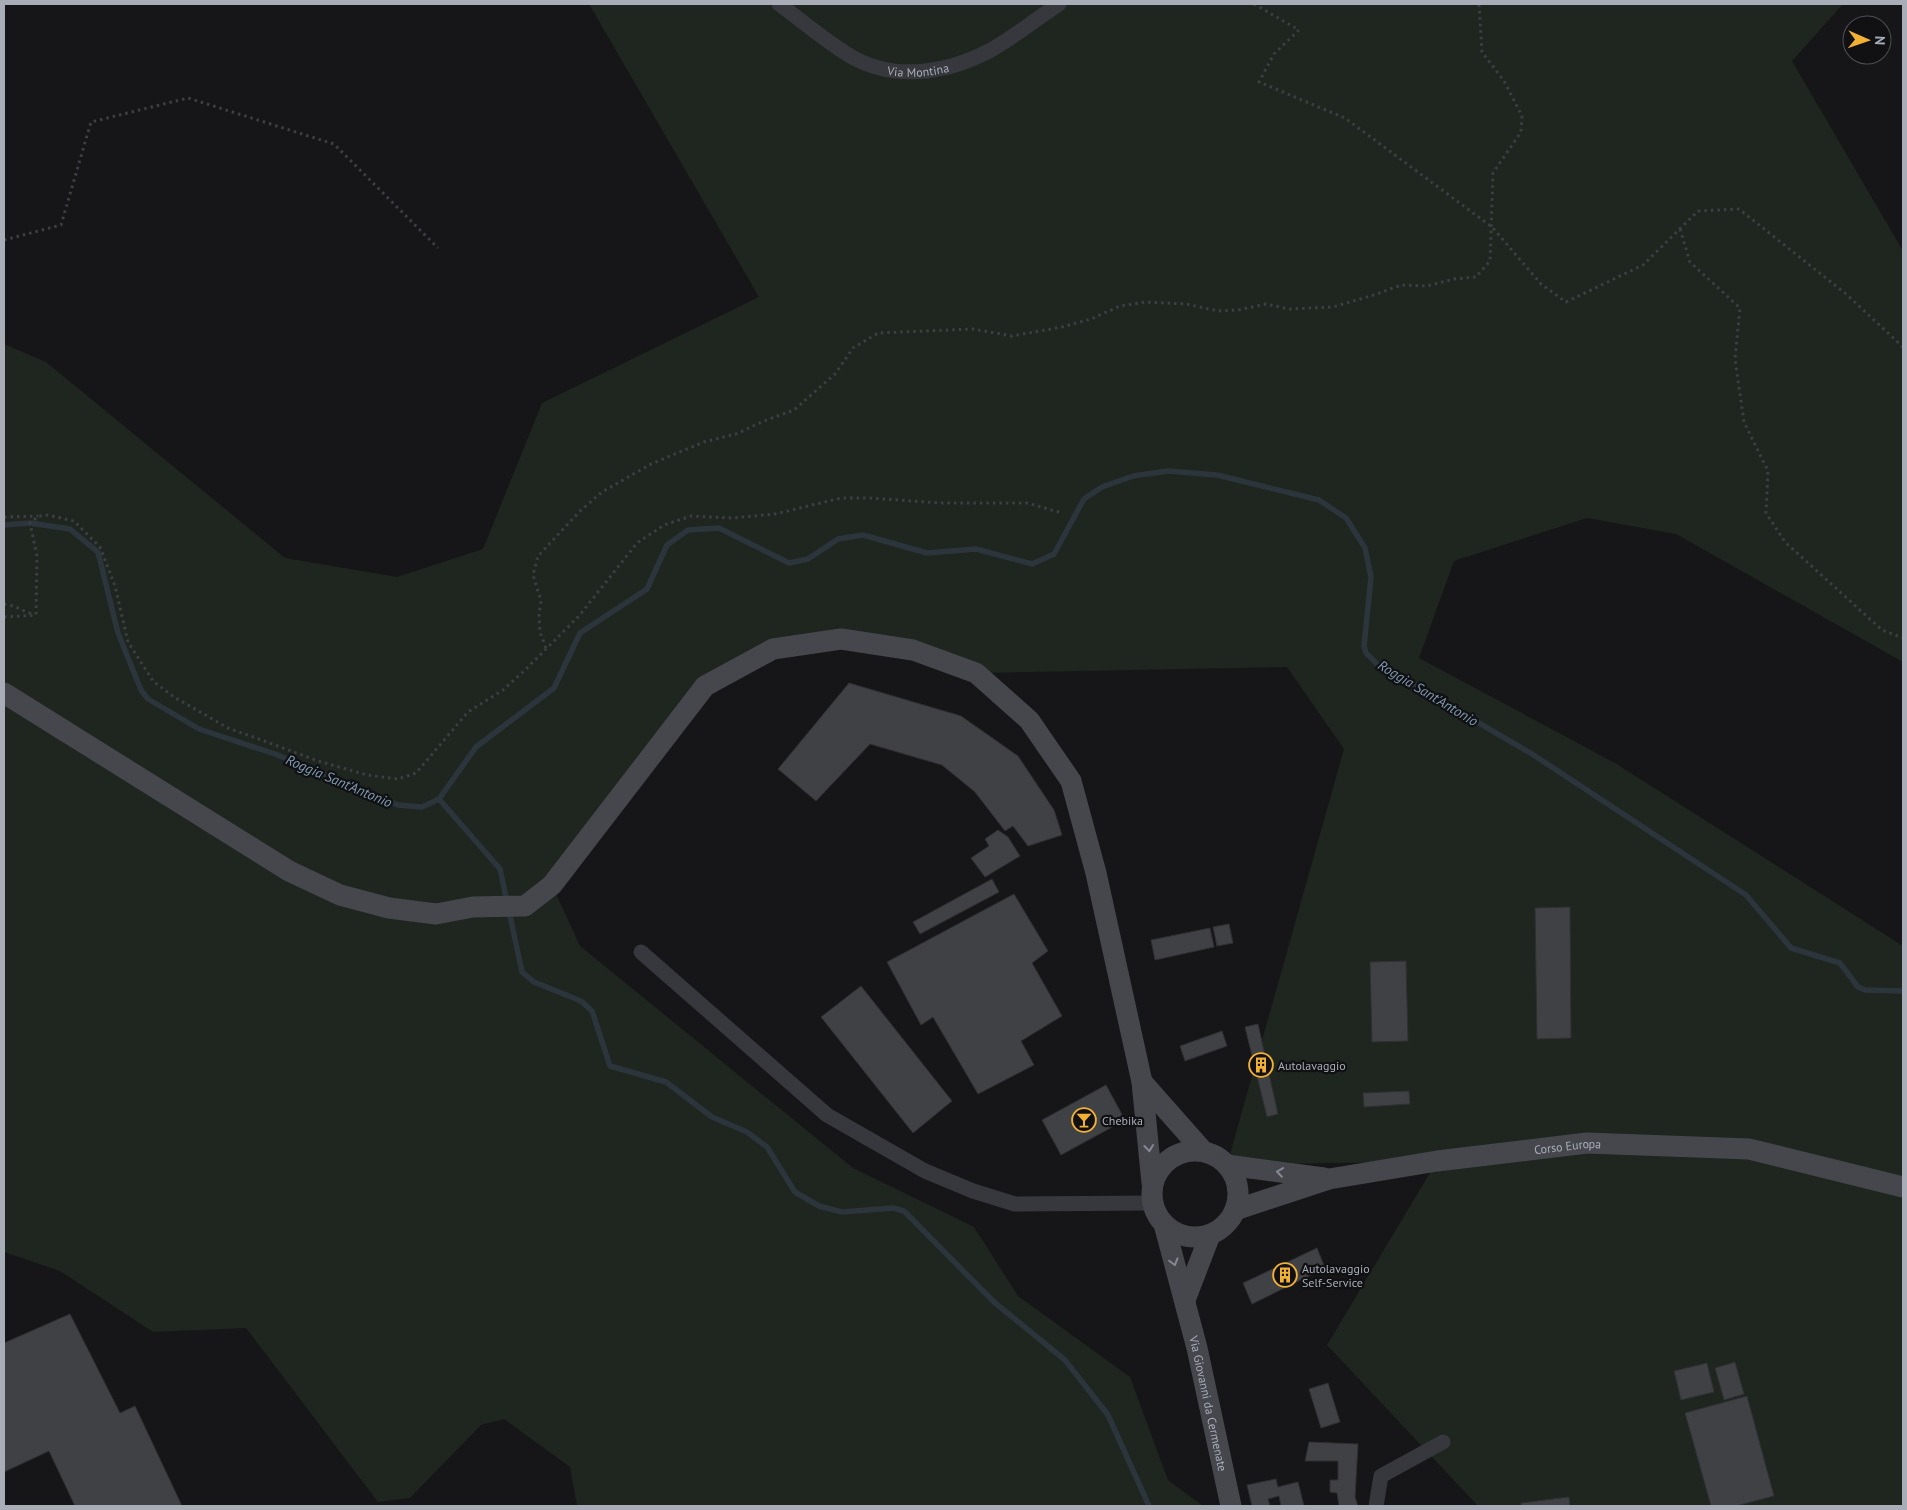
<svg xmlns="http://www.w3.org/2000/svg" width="1907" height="1510" font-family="'PT Sans',sans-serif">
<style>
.green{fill:#1e261f}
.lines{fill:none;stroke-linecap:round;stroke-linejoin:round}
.stream{stroke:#2c353c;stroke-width:5.5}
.building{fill:#404145;stroke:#303034}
.path{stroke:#3d3f44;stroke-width:3;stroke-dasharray:2.5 4;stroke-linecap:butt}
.minor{stroke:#37383d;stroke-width:15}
.secondary{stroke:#45474d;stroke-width:21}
.oneway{stroke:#858993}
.labels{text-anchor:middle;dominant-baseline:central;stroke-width:4.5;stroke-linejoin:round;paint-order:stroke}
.street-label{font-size:12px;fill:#a8adb8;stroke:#111113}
.poi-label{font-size:12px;fill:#a8adb8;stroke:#111113;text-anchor:start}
.water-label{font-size:14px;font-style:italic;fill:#7f9bb3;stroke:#111113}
</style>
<rect width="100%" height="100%" fill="#161618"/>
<path class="green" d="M589 4H1843L1792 61 1903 251V662L1676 534 1587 518 1454 561 1419 658 1615 763 1903 946V1506H1478L1327 1345 1437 1161 1227 1165 1344 749 1287 667 976 673 913 650 773 649 705 686 552 885 580 946 853 1168 974 1227 1018 1296 1130 1377 1168 1480 1203 1506H577L570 1467 504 1419 481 1425 410 1498 378 1502 246 1328 153 1332 60 1271 4 1252V344L46 362 285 558 397 577 483 549 542 403 759 297Z"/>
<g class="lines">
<path class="stream" d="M4 525 30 523 70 529 98 552 118 633 141 690 148 699 199 729 275 754 398 805 422 807 439 799 476 747 554 688 580 633 647 589 667 545 688 530 719 528 789 563 808 559 838 539 863 535 927 553 976 549 1032 564 1054 554 1084 499 1102 487 1133 476 1168 471 1217 475 1319 500 1346 518 1365 548 1371 577 1364 646 1366 653 1381 668 1414 685 1532 754 1746 895 1791 948 1840 963 1858 987 1865 990 1903 991
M439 799 500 869 522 972 534 982 581 1001 592 1011 610 1066 666 1082 712 1117 747 1132 767 1147 795 1192 819 1206 842 1212 893 1208 904 1211 994 1302 1065 1360 1108 1415 1149 1506"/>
</g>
<path class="building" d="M849 683 961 716 1018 756 1054 810 1062 835 1028 846 1013 826 1005 831 975 792 942 765 870 744 816 801 778 769Z
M998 830 1008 837 1020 856 985 877 971 858 989 846 985 839Z
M992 879 999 892 920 934 913 922Z
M1014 894 1048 951 1032 963 1062 1016 1021 1041 1034 1065 978 1094 933 1017 921 1025 887 962Z
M1570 907 1571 1038 1537 1039 1535 908Z
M1229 924 1233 943 1217 946 1213 927Z
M1210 928 1214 947 1155 960 1151 940Z
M1406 961 1408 1041 1372 1042 1370 962Z
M861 986 952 1101 913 1133 821 1017Z
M1258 1024 1278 1114 1267 1117 1245 1027Z
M1222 1031 1227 1046 1185 1061 1180 1046Z
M1106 1085 1125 1120 1061 1155 1042 1120Z
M1409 1091 1410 1104 1364 1107 1363 1093Z
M1317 1248 1325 1268 1252 1304 1243 1283Z
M70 1314 120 1413 135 1406 182 1506H75L49 1451 4 1472V1343Z
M1735 1362 1744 1394 1724 1400 1715 1368Z
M1707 1363 1714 1392 1681 1400 1674 1371Z
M1328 1383 1340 1422 1321 1428 1309 1389Z
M1747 1396 1774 1496 1736 1506H1711L1685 1413Z
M1309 1442 1358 1444 1355 1497 1358 1506H1339L1337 1493 1330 1492V1480H1338V1461H1305Z
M1276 1479 1278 1487 1298 1482 1304 1506H1281L1279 1496 1268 1499 1270 1506H1252L1247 1485Z
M1569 1497 1570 1506H1521V1503Z"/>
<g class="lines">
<path class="path" d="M1254 4 1299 30 1274 54 1259 82 1345 118 1492 227 1541 284 1566 302 1643 265 1698 211 1739 209 1846 294 1903 347
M1680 229 1690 262 1740 308 1735 359 1744 422 1768 471 1766 513 1785 542 1882 630 1903 638
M4 240 61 225 91 122 188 98 334 144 438 248
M4 517 38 516
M4 604 13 606 34 615
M4 617 36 615 37 556 30 523 39 516 48 515 74 521 100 547 115 586 128 642 153 681 174 697 228 728 256 738 318 761 367 775 398 779 416 773 468 712 503 690 525 670 579 616 637 543 664 525 691 516 732 518 775 514 841 498H870L940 503H1027L1062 513
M546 648 540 632 539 615 541 601 533 575 538 556 580 511 602 492 651 464 704 442 736 434 764 421 794 410 835 374 853 348 878 333 973 329 1012 336 1062 327 1091 319 1120 306 1145 302 1186 304 1218 311 1238 310 1266 304 1289 309 1333 307 1377 294 1401 285 1427 286 1454 279 1476 277 1490 261 1493 173 1521 132 1522 116 1504 81 1482 52 1479 4"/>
<g class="minor">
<path id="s1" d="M779 4C801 20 823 39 847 54 891 82 945 74 989 51 1013 38 1036 19 1059 4"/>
<path d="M641 952 827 1115 925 1171 973 1191 1015 1204 1152 1203"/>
<path d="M1376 1506 1381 1476 1443 1442"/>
</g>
<g class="secondary">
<path d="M4 693 289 871 340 895 389 908 436 914 473 907 525 906 552 885 705 686 773 649 841 639 913 650 976 673 1029 720 1071 781 1096 873 1142 1082 1152 1183"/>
<path d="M1142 1082 1203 1151"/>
<circle cx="1195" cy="1194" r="43"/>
<path d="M1227 1165 1324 1178"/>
<path id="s2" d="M1235 1210 1329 1179 1437 1161 1587 1143 1749 1149 1903 1187"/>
<path id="s3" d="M1164 1224 1197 1348 1231 1506"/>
<path d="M1185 1300 1210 1235"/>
</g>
</g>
<defs><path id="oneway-chevron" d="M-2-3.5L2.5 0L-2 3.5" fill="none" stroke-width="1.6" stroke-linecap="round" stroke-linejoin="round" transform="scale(1.25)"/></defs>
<g class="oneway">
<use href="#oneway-chevron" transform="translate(1149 1148) rotate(84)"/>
<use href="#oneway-chevron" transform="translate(1280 1172) rotate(-172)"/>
<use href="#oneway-chevron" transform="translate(1174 1262) rotate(74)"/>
</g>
<defs>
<g id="building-ring" transform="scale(1.25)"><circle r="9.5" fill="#111113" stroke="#f2b134" stroke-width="1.5"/><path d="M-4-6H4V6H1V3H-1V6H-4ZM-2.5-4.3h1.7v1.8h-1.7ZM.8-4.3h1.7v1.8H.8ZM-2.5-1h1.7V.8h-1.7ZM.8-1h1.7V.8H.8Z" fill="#f2b134"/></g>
<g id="bar-ring" transform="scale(1.25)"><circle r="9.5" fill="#111113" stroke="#f2b134" stroke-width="1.5"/><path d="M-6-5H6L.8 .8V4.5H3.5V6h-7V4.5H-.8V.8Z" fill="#f2b134"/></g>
</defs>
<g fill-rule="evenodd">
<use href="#building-ring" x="1261" y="1065"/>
<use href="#bar-ring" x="1084" y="1120"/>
<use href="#building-ring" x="1285" y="1275"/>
</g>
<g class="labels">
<g class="street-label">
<text stroke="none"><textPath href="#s1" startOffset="159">Via Montina</textPath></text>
<text stroke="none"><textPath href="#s2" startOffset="340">Corso Europa</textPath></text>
<text stroke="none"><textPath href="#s3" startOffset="185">Via Giovanni da Cermenate</textPath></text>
</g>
<g class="poi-label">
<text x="1278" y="1065">Autolavaggio</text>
<text x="1102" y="1120">Chebika</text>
<text x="1302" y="1268">Autolavaggio<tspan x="1302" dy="14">Self-Service</tspan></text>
</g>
<g class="water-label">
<text transform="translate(1428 693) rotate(31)">Roggia Sant'Antonio</text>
<text transform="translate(339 781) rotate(23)">Roggia Sant'Antonio</text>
</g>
</g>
<rect width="1907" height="1510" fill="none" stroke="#a8adb8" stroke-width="10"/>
<g transform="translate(1867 40) rotate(92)"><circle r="24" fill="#111113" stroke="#4d4f55"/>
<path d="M0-4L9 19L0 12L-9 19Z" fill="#f2b134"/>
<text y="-8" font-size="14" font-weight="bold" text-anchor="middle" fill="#a8adb8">N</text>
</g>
</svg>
